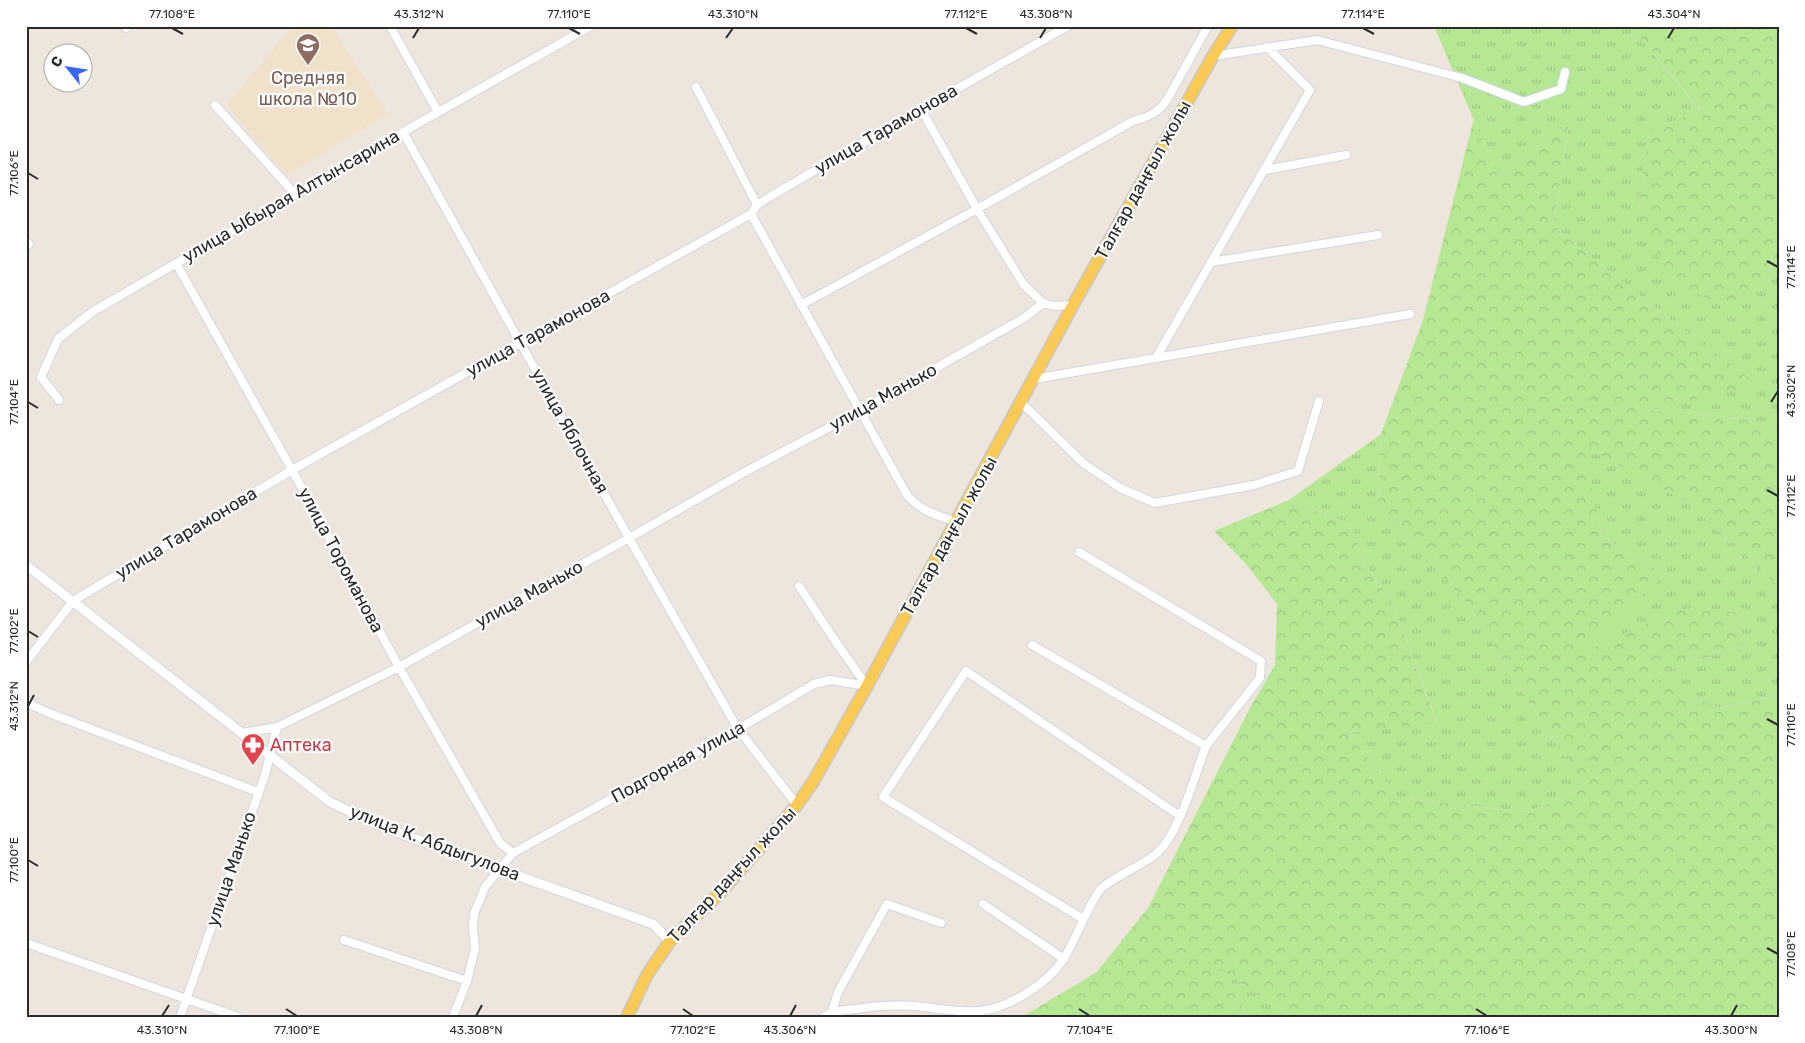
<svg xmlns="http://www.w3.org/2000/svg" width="1805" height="1043" font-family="Rubik,sans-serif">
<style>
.education{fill:#f0e2ca}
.grass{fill:url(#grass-tufts)}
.forest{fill:url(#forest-crowns)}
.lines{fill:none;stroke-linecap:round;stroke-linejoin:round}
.minor-casing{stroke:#d1d6e4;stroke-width:10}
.tertiary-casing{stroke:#d1d6e4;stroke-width:11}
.primary-casing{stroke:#c8c8c8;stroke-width:14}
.minor{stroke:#fff;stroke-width:8}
.tertiary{stroke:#fff;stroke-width:9}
.primary{stroke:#f9ca55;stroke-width:11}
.ticks{fill:none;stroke:#2b2b2b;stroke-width:2}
.labels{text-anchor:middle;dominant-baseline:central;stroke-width:4.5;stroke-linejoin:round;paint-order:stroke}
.education-label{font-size:18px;fill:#785e54;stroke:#fff}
.street-label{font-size:18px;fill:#2b2b2b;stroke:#fff}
.health-label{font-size:18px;fill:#be3a42;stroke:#fff;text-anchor:start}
.neatline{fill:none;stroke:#2b2b2b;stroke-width:2}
.ticks-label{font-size:12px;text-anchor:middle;fill:#2b2b2b}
</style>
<defs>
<pattern id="grass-tufts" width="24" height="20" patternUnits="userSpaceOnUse" patternTransform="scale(1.25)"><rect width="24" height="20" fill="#b6e795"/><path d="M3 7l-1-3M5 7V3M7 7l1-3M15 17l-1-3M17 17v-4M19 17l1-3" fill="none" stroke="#9dc681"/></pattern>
<pattern id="forest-crowns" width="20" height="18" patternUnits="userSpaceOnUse" patternTransform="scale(1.25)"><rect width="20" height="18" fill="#b6e795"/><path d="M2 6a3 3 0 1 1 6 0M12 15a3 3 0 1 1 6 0" fill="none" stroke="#9dc681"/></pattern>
</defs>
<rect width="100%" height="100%" fill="#eee5dc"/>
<path class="education" d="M293 26H331L388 114 287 175 226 105Z"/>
<path class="grass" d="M1434 26H1631L1700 111 1649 133 1639 210 1769 268 1779 242V430L1752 419 1647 410 1757 385 1649 303 1553 226 1569 125 1498 177Z
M1381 434 1378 504 1469 606 1536 713 1585 788 1527 812 1399 798 1348 733 1437 722 1392 602 1364 563 1350 524 1289 500Z
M1582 445 1687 502 1779 587V695L1720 708 1647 677 1746 644 1735 612 1578 655 1665 575 1602 537Z
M1217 966 1291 1017H1248Z"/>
<path class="forest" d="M1631 26H1779V242L1769 268 1734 311 1670 281 1639 210 1649 132 1700 110Z
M1474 118 1498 177 1569 125 1553 226 1649 303 1758 385 1649 410 1752 419 1779 430V587L1687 502 1583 446 1602 537 1665 575 1580 654 1677 610 1735 612 1746 644 1648 677 1720 708 1779 695V1017H1291L1218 967 1248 1017H1022L1097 972 1148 908 1250 708 1275 665 1277 604 1246 564 1214 531 1289 500 1350 524 1364 563 1392 602 1437 723 1348 733 1399 798 1527 812 1585 788 1536 713 1469 606 1378 504 1381 434 1423 320Z"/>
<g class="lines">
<g class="minor-casing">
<path id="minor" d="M124 26 126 28
M390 26 438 112
M1213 56 1317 40 1462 78 1524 102 1561 89 1565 72
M696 87 757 205
M215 105 295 194
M921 109 977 209 1024 285 1043 303 1054 306 1073 305
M403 132 629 538 738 729 797 805
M1265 170 1346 155
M751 214 907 495C920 511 937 515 956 522
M26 241 29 244
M1211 262 1378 235
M176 263 292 470 399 667 500 843 513 853
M801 305 977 209 1133 121C1148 117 1158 113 1167 100L1208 26
M1156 358 1310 90 1267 47
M1034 379 1410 314
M59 400 41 377 58 339 92 312 403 132 591 26
M1021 402 1083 463 1120 488 1155 503 1254 485 1298 471 1319 401
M1079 552 1261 661 1260 678 1206 746
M799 586 838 645 867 686
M26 662 73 601 292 470 751 214 757 205 771 196 921 109 1068 26
M26 700 34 706 49 713 258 792
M242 733 277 727
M983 904 1064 959
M1083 919 883 797 966 671 1180 816
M344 940 467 981
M26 943 238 1017
M832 1012 838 992 887 904 941 923
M180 1017 265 775 277 727 399 667 629 538 741 474 860 411 1024 318 1043 303
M453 1017 467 981 475 949 473 927 474 914 485 887 513 853 738 729 814 684 830 680 867 686
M823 1017C834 1011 844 1010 856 1009 875 1006 896 1005 916 1006 938 1008 958 1013 980 1011 1009 1008 1049 983 1064 958 1077 937 1085 912 1099 891 1107 880 1143 865 1156 854 1179 835 1195 775 1206 746L1032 645"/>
</g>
<g class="tertiary-casing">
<path id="tertiary" d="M26 565 330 802 382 827 653 924 670 941"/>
</g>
<g class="primary-casing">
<path id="primary" d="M627 1017 647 975 670 941 721 892 797 805 813 782 867 686 1073 305 1213 56 1232 26"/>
</g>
<use href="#minor" class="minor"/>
<use href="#tertiary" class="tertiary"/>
<use href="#primary" class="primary"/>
</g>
<path class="ticks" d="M172 28 183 34M569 28 580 34M966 28 977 34M1363 28 1374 34M413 38 419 28M726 38 733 28M1040 38 1046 28M1668 38 1674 28M28 173 38 179M1767 261 1778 267M28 402 38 408M1771 402 1778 391M1767 490 1778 496M28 631 38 637M28 706 34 695M1767 719 1778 725M28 860 38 866M1767 948 1778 954M286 1009 297 1016M683 1009 693 1016M1079 1009 1090 1016M1476 1009 1487 1016M162 1016 169 1005M476 1016 482 1005M790 1016 796 1005M1731 1016 1737 1005"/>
<defs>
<g id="school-pin" transform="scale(1.25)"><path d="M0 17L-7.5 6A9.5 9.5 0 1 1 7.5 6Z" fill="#8d6e63" stroke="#fff"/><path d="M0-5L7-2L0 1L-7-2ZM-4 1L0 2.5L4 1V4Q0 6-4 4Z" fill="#fff"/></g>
<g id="pharmacy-pin" transform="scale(1.25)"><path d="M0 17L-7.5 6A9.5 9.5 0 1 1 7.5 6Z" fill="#e0444e" stroke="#fff"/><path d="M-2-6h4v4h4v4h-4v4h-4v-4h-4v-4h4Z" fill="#fff"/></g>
</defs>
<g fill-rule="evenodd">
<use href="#school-pin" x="308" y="45"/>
<use href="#pharmacy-pin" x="253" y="745"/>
</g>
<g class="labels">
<g class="education-label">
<text x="308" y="78">Средняя<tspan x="308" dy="21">школа №10</tspan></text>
</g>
<g class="street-label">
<text transform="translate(886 129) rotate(-30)">улица Тарамонова</text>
<text transform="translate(1143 180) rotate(-61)">Талғар даңғыл жолы</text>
<text transform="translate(291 196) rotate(-30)">улица Ыбырая Алтынсарина</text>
<text transform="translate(538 333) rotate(-29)">улица Тарамонова</text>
<text transform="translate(883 397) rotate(-29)">улица Манько</text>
<text transform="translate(570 431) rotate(61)">улица Яблочная</text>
<text transform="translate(186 533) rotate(-31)">улица Тарамонова</text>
<text transform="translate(949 536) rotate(-61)">Талғар даңғыл жолы</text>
<text transform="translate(341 560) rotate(62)">улица Тороманова</text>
<text transform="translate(529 594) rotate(-29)">улица Манько</text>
<text transform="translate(678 762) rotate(-29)">Подгорная улица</text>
<text transform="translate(435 843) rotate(21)">улица К. Абдыгулова</text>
<text transform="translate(231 869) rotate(-71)">улица Манько</text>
<text transform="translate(732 875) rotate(-47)">Талғар даңғыл жолы</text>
</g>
<g class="health-label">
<text x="270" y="745">Аптека</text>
</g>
</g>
<rect width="1805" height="1043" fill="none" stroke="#ffffff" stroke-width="55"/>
<g transform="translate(68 68) rotate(300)"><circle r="24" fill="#ffffff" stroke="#aaaaaa"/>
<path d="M0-4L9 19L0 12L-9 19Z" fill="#3868ff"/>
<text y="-8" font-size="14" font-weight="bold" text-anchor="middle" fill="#2b2b2b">С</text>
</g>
<rect x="28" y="28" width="1750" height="988" class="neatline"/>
<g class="ticks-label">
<text x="172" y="18">77.108°E</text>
<text x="419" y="18">43.312°N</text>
<text x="569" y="18">77.110°E</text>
<text x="733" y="18">43.310°N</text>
<text x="966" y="18">77.112°E</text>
<text x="1046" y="18">43.308°N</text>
<text x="1363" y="18">77.114°E</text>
<text x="1674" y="18">43.304°N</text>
<text transform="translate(14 173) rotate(-90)" y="4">77.106°E</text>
<text transform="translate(1791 267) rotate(-90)" y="4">77.114°E</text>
<text transform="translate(1791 391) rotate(-90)" y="4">43.302°N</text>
<text transform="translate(14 402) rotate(-90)" y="4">77.104°E</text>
<text transform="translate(1791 496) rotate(-90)" y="4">77.112°E</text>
<text transform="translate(14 631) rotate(-90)" y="4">77.102°E</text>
<text transform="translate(14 706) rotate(-90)" y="4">43.312°N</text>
<text transform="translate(1791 725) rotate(-90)" y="4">77.110°E</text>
<text transform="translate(14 860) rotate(-90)" y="4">77.100°E</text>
<text transform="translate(1791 954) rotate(-90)" y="4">77.108°E</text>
<text x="162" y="1034">43.310°N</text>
<text x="297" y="1034">77.100°E</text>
<text x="476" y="1034">43.308°N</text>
<text x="693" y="1034">77.102°E</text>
<text x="790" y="1034">43.306°N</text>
<text x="1090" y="1034">77.104°E</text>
<text x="1487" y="1034">77.106°E</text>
<text x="1731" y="1034">43.300°N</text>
</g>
</svg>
